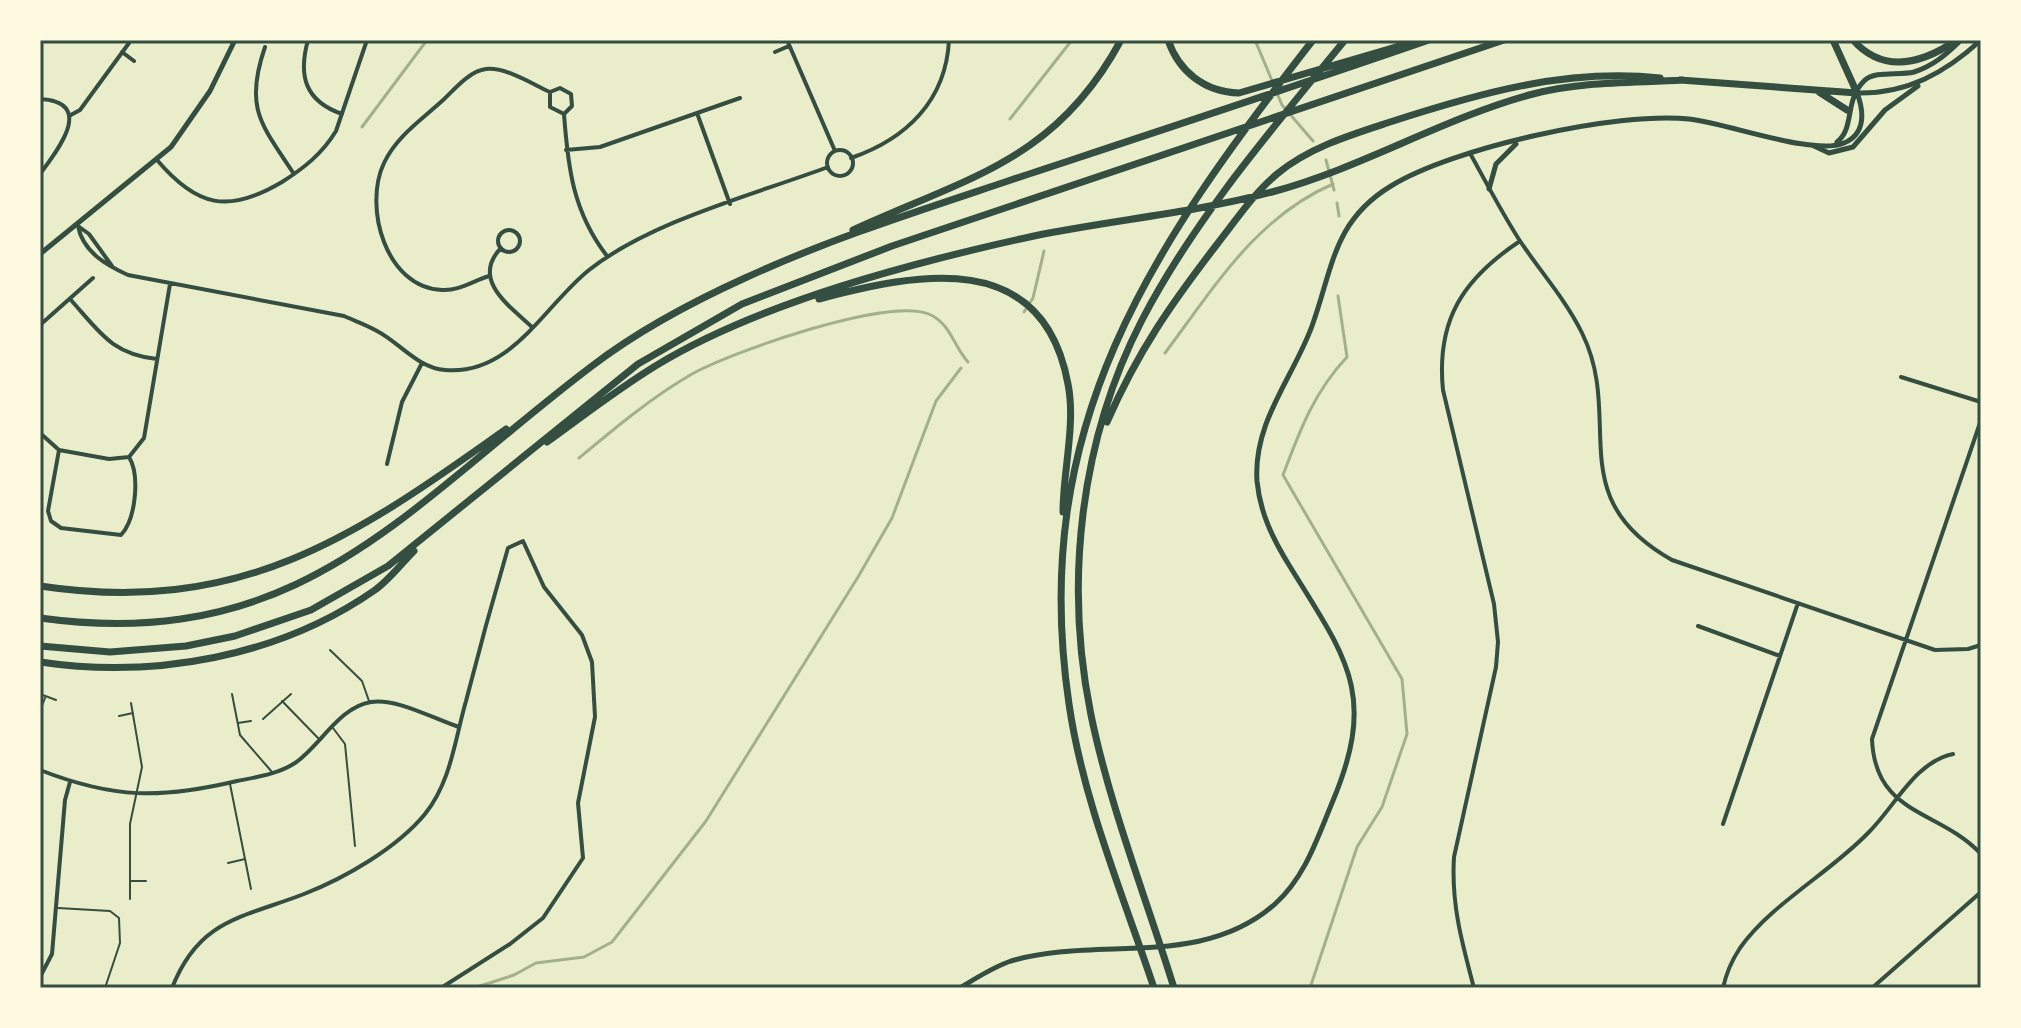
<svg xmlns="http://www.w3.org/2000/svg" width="2021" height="1028" font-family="Figtree,sans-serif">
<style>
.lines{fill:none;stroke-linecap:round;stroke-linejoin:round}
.stream{stroke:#a3b18a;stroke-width:3}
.service{stroke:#344e41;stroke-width:2}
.minor{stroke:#344e41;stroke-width:4}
.tertiary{stroke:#344e41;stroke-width:5}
.secondary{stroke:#344e41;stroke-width:5}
.motorway{stroke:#344e41;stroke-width:7}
.neatline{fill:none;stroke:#344e41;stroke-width:3}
</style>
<rect width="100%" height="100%" fill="#e9edc9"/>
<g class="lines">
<path class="stream" d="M1255 40 1273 83
M1277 93 1282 105 1313 141
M1010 119 1072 40
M362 127 427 40
M1326 160 1334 190
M1337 203 1339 216
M1024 312 1033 298 1044 251
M1165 353C1213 289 1256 217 1333 184
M579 458C615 428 652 397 692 374 732 352 891 295 931 315 951 325 954 347 968 362
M474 988 514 975 536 963 584 957 612 942 706 821 858 577 892 518 936 401 961 368
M1310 988 1357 847 1382 807 1407 734 1402 679 1283 475C1300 430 1314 392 1347 357L1338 296"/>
<path class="service" d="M330 650 362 681 369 701
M40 694 56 700
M232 694 240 735 272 772
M282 701 318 738
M40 711 45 698
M119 716 133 713
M263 719 291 694
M238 723 251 721
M333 728 345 744 355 846
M230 784 251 889
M228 863 245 859
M131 881H146
M130 899V824L142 767 131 703
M58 908 110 911 119 918 120 943 105 988"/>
<path class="minor" d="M308 40C298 76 305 101 342 114
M787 40 835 151
M265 47C244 108 261 124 294 174
M122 52 134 61
M775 52 789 46
M550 92V107L564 114
M40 99C97 102 56 152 40 174
M697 113 730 204
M69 116 80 110 129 43
M566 150 600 147 740 98
M827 163a13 13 0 1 1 26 0a13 13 0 1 1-26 0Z
M1471 155C1487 184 1502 213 1520 241 1540 271 1566 300 1582 333 1625 420 1560 497 1672 560L1935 650 1968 649 1981 645
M851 158C906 139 946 101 949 40
M157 160C197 207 228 214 282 182 304 168 322 154 336 131L367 40
M78 226C83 252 106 265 128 275L344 316C355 321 367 325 377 331 400 343 418 368 445 370 511 376 544 306 589 270 651 221 753 195 828 167
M78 226 89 234 112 266
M498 241a11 11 0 1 1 22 0a11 11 0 1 1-22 0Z
M501 248C471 279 508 305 532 327
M489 276C473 281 459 291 442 290 386 288 363 207 384 163 396 137 421 120 442 101 454 90 469 71 486 69 506 67 532 84 550 92L560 88 571 94 572 106 564 114C568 168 573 212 607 256
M70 299C99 331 111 354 157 359
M40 325 93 278
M1901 377 1981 402
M1981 420 1872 739C1875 816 1939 809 1981 854
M40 433 59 450 109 459 129 457
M59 450 48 511 51 521 61 528 121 535C136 519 140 475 129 457L144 438 170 284
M387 464 402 402 422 363
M1698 626 1780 656
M40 770C114 799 161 799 237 781 257 777 278 774 295 763 320 746 339 707 371 702 397 698 434 719 459 727
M1723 824 1798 603
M40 977 52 954 65 800 70 782
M172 988C199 919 242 918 304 894 345 878 397 848 425 814 451 782 455 739 466 701 479 650 493 599 508 548L523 541 544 587 582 635 592 662 595 717 578 803 583 858 543 918 510 944 441 988
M1474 988C1462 943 1451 904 1454 857L1496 667 1498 642 1494 604 1443 390C1436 320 1463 279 1520 241
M1723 988C1726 974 1732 960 1740 948 1771 904 1831 872 1869 832 1896 805 1915 762 1953 754
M1872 988 1981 892"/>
<path class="tertiary" d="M1837 142C1855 128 1844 101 1864 81 1875 70 1899 76 1914 72 1933 66 1947 54 1961 40
M1489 189 1496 164 1516 144
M40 254 171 147 210 91 235 40
M960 988C976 978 993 967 1011 961 1098 935 1201 970 1275 904 1305 877 1317 839 1332 803 1378 694 1347 659 1289 565 1273 539 1260 513 1257 481 1253 422 1293 378 1312 326 1333 268 1333 221 1391 186 1452 148 1618 111 1689 119 1727 123 1813 156 1844 143 1866 134 1864 111 1857 93"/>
<path class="secondary" d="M1857 93C1907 94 1945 73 1981 40
M1814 146 1829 153 1853 147 1885 110 1918 86"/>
<path class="motorway" d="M1168 40C1179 72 1205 92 1239 93L1406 44
M1853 40C1884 75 1923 63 1957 40
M1680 80 1857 93 1833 40
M1819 92 1847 110
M853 230C968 177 1056 161 1121 40
M819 299C917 273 1043 247 1068 384 1076 424 1063 471 1063 512
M1107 422C1138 351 1171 304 1218 243 1237 219 1254 193 1277 174 1308 148 1350 135 1387 123 1476 94 1565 68 1660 78
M547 442C583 416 619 388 657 365 761 302 914 262 1034 236 1112 220 1194 213 1272 192 1362 168 1443 118 1533 94 1581 81 1634 83 1683 80
M40 586C239 616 352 539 506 429
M40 618C302 654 405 507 592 366 639 330 692 302 745 278 834 237 928 208 1020 177 1156 132 1293 87 1429 40
M40 646 110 652 186 646 235 636 311 610 388 566 638 364 742 304 892 246 1504 40
M40 662C154 679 279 657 375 590 389 580 401 564 414 551
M1154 988C1123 895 1083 801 1069 704 1028 426 1151 248 1313 40
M1174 988C1146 898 1110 807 1091 715 1064 583 1080 440 1142 320 1195 218 1273 128 1345 40"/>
</g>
<rect width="2021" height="1028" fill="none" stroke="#fefae0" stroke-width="84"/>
<rect x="42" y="42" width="1937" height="944" class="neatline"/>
</svg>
